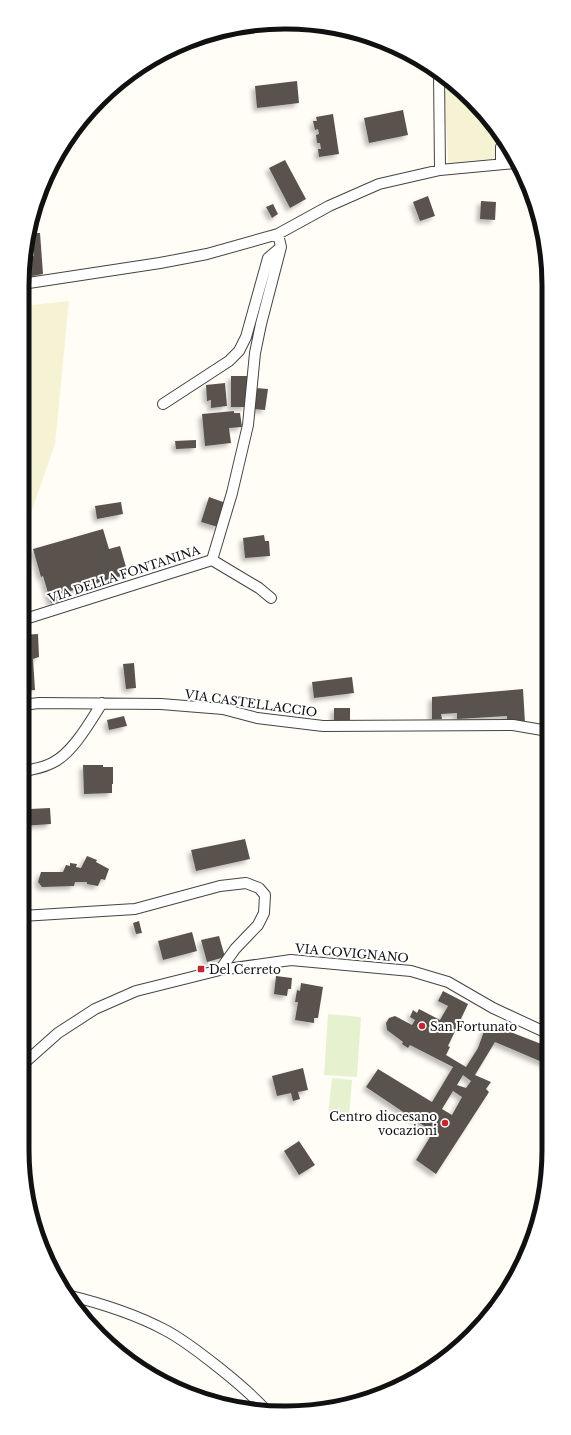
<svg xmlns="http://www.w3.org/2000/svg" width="571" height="1435" font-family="'Libre Baskerville',serif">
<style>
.farmland{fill:#f6f3d4}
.pitch{fill:#e6f2cf}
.building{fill:#5a524d;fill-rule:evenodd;filter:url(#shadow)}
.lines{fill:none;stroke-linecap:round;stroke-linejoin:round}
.minor-casing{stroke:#444;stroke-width:12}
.minor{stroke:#fff;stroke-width:10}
.poi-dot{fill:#c4262e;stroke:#fff;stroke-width:1.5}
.labels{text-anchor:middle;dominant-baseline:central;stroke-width:4;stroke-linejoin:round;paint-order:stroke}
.street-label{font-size:12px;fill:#111;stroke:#fff}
.poi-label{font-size:12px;fill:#111;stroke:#fff;text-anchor:start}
.rim{fill:none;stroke:#111;stroke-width:5}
</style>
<defs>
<filter id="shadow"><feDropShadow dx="-3.5" dy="3.5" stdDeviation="2" flood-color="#0004"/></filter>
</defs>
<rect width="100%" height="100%" fill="#fffdf5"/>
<path class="farmland" d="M444 77 484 112 512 157 448 163Z
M69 301 55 444 22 539V306Z"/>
<path class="pitch" d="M328 1014 361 1017 357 1077 324 1075Z
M332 1078 352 1080 349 1117 328 1115Z"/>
<path class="building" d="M297 81 299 103 257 108 255 86Z
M403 110 408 135 369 143 364 118Z
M333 114 339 154 319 157 318 149H321L320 143H317L316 135 319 134 318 129 315 130 313 121H317L316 117Z
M285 160 306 199 290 208 269 168Z
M428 196 435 216 420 221 413 202Z
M481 201 496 202 495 220 480 219Z
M273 204 278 214 272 218 266 207Z
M33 233H40L43 274 32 276 31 257 34 256Z
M231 376H248L246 407H231Z
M225 383 227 406 211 408V400L207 401 206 385Z
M256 388 268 389 265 410 254 409Z
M234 411V413H240L242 427 229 428 231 443 205 446 202 414Z
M196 440V448L176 449 175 441Z
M209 497 226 503 218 527 201 522Z
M121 502 123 514 97 519 95 506Z
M103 529 109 549 120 546 128 574 70 591 72 597 51 603 43 576 41 577 33 549Z
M264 535 265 541H269L270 556 245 558 243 538Z
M38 634 39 657 33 659 35 690 22 691V635Z
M134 663 136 688 126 689 123 664Z
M352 677 354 693 314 698 312 682Z
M523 689 525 723 507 720V716L457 719V713L441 714 442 719H432V697Z
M334 708H350V720H334Z
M124 716 127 726 109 730 107 720Z
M83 765H103V767H113V784H112V793L84 794Z
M22 807H30V809L50 808 51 824 22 826Z
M245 839 250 859 196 871 191 850Z
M87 856 97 860 96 862 109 869 105 880 101 879 98 886 87 884V882H75L74 886 42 887 38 882 41 872H63L66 865 70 866V863L77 864 76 867 81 868Z
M139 921 142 933 136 934 133 923Z
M192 932 197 951 163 960 158 941Z
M219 936 225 957 207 962 201 940Z
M276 976 292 978 291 989H288L287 996 274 994Z
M301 983 323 987 318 1018H314V1023L295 1020 298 1002H295L297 990 300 991Z
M443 991 468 1004 448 1046 450 1047 446 1055 466 1067 478 1048 487 1023 549 1047V1065L495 1042 475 1075 491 1082 486 1089 489 1092 436 1174 416 1160 433 1132 366 1087 378 1069 432 1102 453 1067 410 1045 408 1048 402 1044 403 1042 387 1030 386 1023 389 1018 395 1016 412 1025 415 1020 410 1017 413 1010 417 1013 419 1009 440 1020 448 1006 438 1001ZM463 1075 471 1081 466 1088 457 1085ZM453 1091 462 1097 452 1115 442 1109Z
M303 1068 308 1090 298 1092 300 1099 293 1101 291 1093 277 1096 272 1076Z
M299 1141 315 1165 299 1175 284 1151Z"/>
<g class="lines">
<g class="minor-casing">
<path id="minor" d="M439 73 440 170
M501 147V164
M22 284 160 263 207 254 278 234 329 206 379 184 440 170 515 163
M163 404 229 361 239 351 246 337 268 258 281 247
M212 560 232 493 248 425 255 353 261 324 281 247 278 234
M22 620 212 560 259 588 271 598
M22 705 39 703 161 704 223 709 257 718 323 726 513 725 548 731
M22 772C32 769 43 768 52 763 72 754 90 722 102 703
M22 916 135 909 220 886 246 883 259 888 265 895 264 913 258 925 235 949 220 970
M22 1065 58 1033 95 1009 136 991 220 970 291 960 411 971 448 982 493 1008 549 1034
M67 1295C100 1303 135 1314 165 1330 186 1341 204 1356 223 1371 238 1383 253 1396 266 1410"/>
</g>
<use href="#minor" class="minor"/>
</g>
<g class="poi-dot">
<rect x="197" y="965" width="8" height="8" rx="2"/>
<circle cx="422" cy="1026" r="4"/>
<circle cx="445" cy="1123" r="4"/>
</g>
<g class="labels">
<g class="street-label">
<text transform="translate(124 574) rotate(-18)">VIA DELLA FONTANINA</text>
<text transform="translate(251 703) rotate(8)">VIA CASTELLACCIO</text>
<text transform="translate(352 953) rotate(5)">VIA COVIGNANO</text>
</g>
<g class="poi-label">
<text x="209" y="969">Del Cerreto</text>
<text x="430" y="1026">San Fortunato</text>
<text x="437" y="1116" text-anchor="end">Centro diocesano<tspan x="437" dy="14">vocazioni</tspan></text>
</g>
</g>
<path d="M0 0H571V1435H0ZM285 29H286A256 256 0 0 1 542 285V1150A256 256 0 0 1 286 1406H285A256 256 0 0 1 29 1150V285A256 256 0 0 1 285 29Z" fill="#fff" fill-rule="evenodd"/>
<path class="rim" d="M285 29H286A256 256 0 0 1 542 285V1150A256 256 0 0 1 286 1406H285A256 256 0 0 1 29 1150V285A256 256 0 0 1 285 29Z"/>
</svg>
